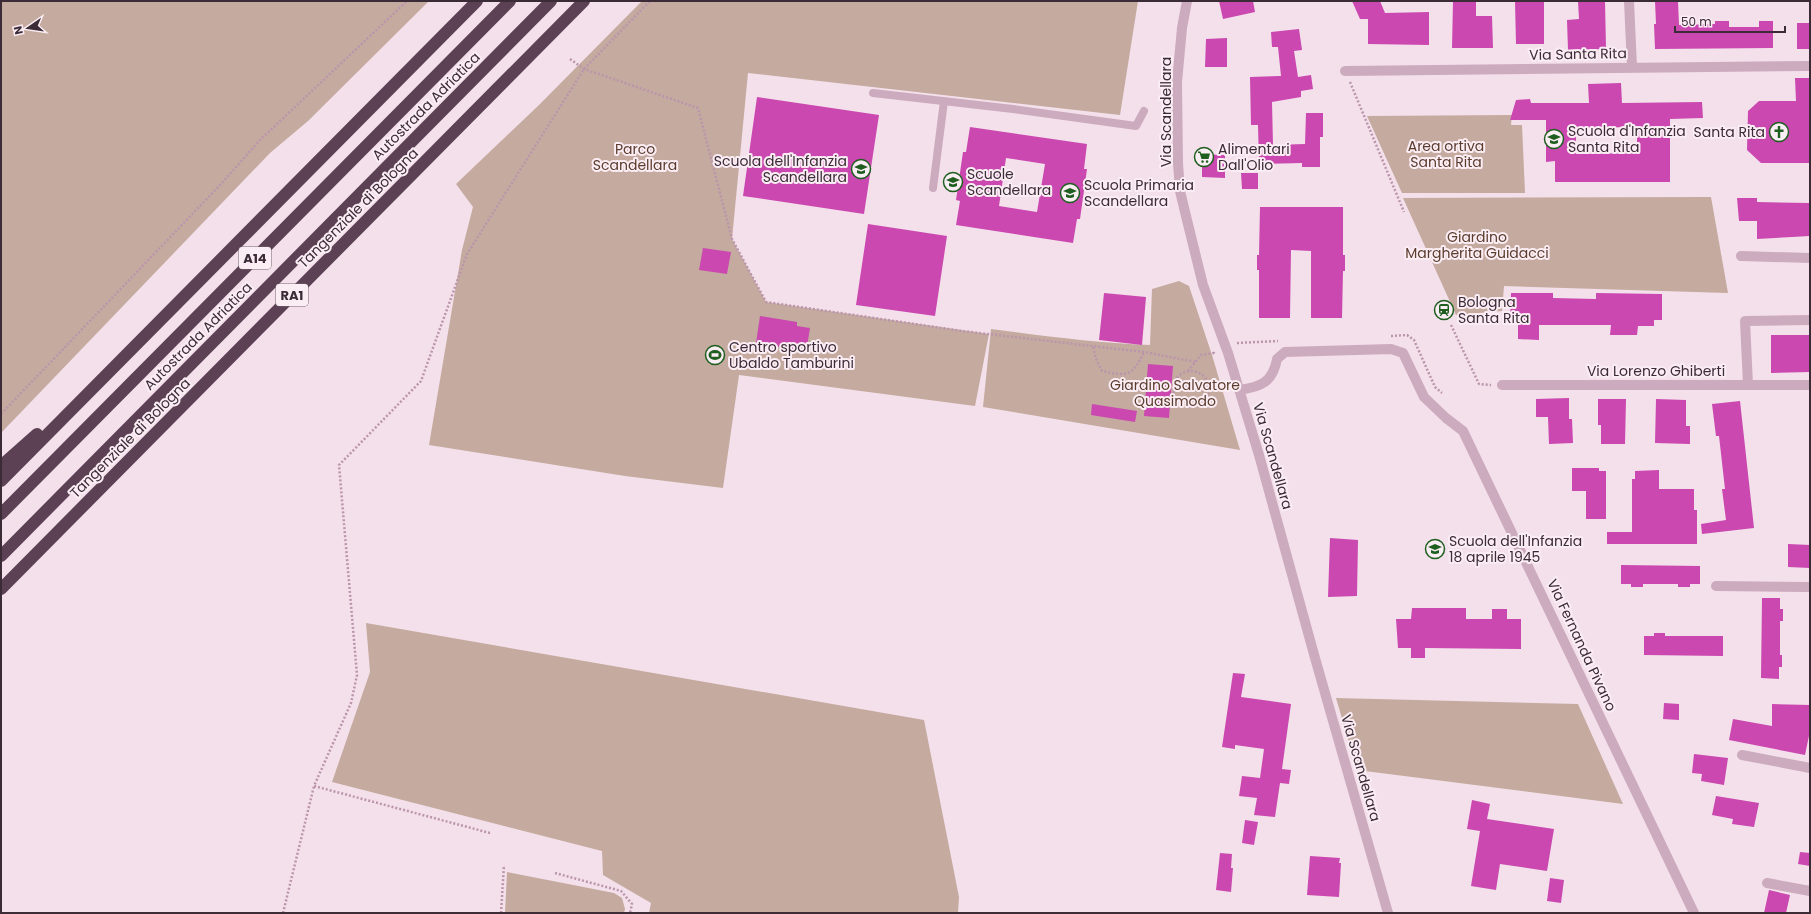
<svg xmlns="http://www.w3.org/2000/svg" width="1811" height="914" font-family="Poppins,sans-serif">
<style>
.green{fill:#c5aa9f}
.building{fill:#ca48b0;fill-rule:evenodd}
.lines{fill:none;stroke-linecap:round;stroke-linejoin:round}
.path{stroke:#ba95ab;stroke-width:2.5;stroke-dasharray:2 2;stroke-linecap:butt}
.service{stroke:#cdabbf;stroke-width:8}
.minor{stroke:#cdabbf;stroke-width:10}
.motorway{stroke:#5c4155;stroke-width:12}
.labels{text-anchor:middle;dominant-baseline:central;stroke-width:4;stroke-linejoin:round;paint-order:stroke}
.shield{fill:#fbedf4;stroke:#756570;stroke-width:1}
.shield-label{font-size:13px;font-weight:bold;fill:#3b2b37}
.street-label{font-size:14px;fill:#3b2b37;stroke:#fbedf4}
.poi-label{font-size:14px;fill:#3b2b37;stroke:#fbedf4;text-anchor:start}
.park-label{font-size:14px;fill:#5b3c2d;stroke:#fbedf4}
</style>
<rect width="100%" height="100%" fill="#f4e0eb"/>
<path class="green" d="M1 1H429L308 121 270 153 1 433Z
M642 1H1138L1120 115 748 73 732 239 766 302 989 334 975 406 739 375 723 488 625 476 429 445 462 250 473 207 456 184 540 104Z
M1512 115 1511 125H1522L1525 193H1402L1367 116Z
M1711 197 1728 293 1504 286 1502 311 1456 315 1403 198Z
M1179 281 1189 286 1212 355 1240 450 983 407 991 329C1044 336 1096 343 1150 345L1152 289Z
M366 623 924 720 959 897 958 913H649L651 903 603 875 602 851 332 782 370 672Z
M1336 698 1578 704 1623 804 1357 770Z
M507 872 614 893 622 898 625 909 624 913H505Z"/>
<path class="building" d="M1219 1H1253L1255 12 1223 19Z
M1352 1H1380L1385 13 1429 12V45L1368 44V19H1360Z
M1453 1H1476V16H1492L1493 48H1452Z
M1515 1H1544V44H1516Z
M1578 1H1605L1606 49 1568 50 1567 20 1579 19Z
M1655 1H1678L1679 25 1715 24V21H1729V27H1759V21H1773V48L1655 49 1654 24H1656Z
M1797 23H1810V49H1797Z
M1299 29 1302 50 1294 51 1298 77 1311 75 1313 89 1301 91V97L1272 102 1273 145 1305 144 1306 113H1323V137H1320V167H1302V163L1259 164 1258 125H1251L1250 77 1281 76 1278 47H1272L1271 32Z
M1227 38V67H1205L1206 39Z
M1795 78H1810V163H1761L1747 150 1748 111 1759 101H1796Z
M1621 83 1622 103 1702 102 1703 118 1670 119V182H1555V161L1546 162V120H1510L1516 100 1530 99 1531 103H1589L1588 84ZM1637 127V153L1576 154V128Z
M757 97 879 115 864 214 743 196Z
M970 127 1087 144 1084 169H1087L1080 219H1077L1073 243 956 225 960 201 956 200 963 152H966ZM1006 158 1045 164 1037 212 999 206Z
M1198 154 1225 155V178L1202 177V166H1198Z
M1241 173H1258V189H1242Z
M1737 198H1757V202L1810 203V236L1757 239V221H1739Z
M1260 207H1343V255H1345V271H1343L1342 318H1311V251L1291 250 1290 318H1259V270H1257V255H1259Z
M868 224 947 236 935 316 856 305Z
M703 248 731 252 727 274 699 270Z
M1104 293 1146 297 1142 345 1099 340Z
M1511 293H1553V298L1596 299V293L1662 294V320H1654V326H1638L1637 335H1610L1611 325H1539V340L1518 339V322H1510Z
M760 316 797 322V326L810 328 807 347 794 344 793 349 756 343Z
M1771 335H1810V372L1771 373Z
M1148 364 1173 366 1169 418 1144 416Z
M1569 398V419H1572L1573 443 1549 444 1548 417H1536V399Z
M1598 399H1626L1625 444H1601V425H1598Z
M1656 399 1686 400V426H1690V444L1655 443Z
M1740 401 1754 528 1702 534 1701 524 1726 520 1722 489H1725L1719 436H1716L1712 404Z
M1092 404 1137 411 1135 422 1091 415Z
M1572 468H1599V471H1606V519H1586V491H1572Z
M1659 470V489H1694V510H1697V544H1607V532H1632V479H1635V471Z
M1330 538 1358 540 1357 596 1328 597Z
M1788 544 1810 545V568L1788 567Z
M1621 565 1700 566V584H1690V587H1678V584H1643V587H1631V584H1621Z
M1762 598H1780V609H1783V621H1780V655H1782V667H1779V679L1761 678Z
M1412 608H1466V619H1492V609H1507V619H1521V649L1425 648V658H1411V648H1398L1396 619H1411Z
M1654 633H1665V636H1723V656L1644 655V636H1654Z
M1233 673 1245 674 1241 697 1291 704 1282 769 1291 770 1289 784 1280 783 1275 817 1254 815 1257 798 1239 796 1242 776 1260 778 1264 749 1235 745V749L1222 747Z
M1664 703 1679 704V720L1663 719Z
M1772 704 1810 705V731L1805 755 1729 740 1733 719 1772 726Z
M1694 754 1728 758 1724 785 1701 781 1702 774 1692 773Z
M1716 796 1759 803 1754 827 1732 824 1733 819 1712 815Z
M1472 800 1490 804 1487 819 1554 829 1547 871 1500 864 1496 890 1471 886 1480 831 1467 829Z
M1245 820 1258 822 1254 845 1242 843Z
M1800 852 1810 853V866L1798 864Z
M1220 853 1232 854 1231 868H1233L1231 892 1216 890Z
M1310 856 1340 858 1339 863H1341L1339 897 1307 895Z
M1550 878 1564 880 1561 903 1547 901Z
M1769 890 1790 895 1786 913H1764Z"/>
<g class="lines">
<path class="path" d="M570 59 584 69 698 108 732 239 766 302 962 331 1144 352 1196 362
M1350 82 1404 212
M1451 325 1479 384 1491 385
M1391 336 1407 335 1414 340 1435 387 1442 393
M1237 343 1278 341
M1093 347 1096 359 1102 371C1128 377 1132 376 1144 352
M1173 389a18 18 0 1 1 36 0a18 18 0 1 1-36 0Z
M1188 371 1201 355 1214 353V355
M1 414 222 183 260 140 407 1
M490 833 314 786 351 703 357 675 339 465 421 381 467 254 584 69 650 1
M555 873 621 891 632 904 630 913
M283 913 314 786
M501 913 504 865"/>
<path class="service" d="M873 93 1013 109 1136 126 1144 111
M933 188 944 101"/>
<path class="minor" d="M1187 1 1182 28 1177 82 1178 163 1180 191 1186 216 1203 285 1228 353 1259 455 1315 658 1388 913
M1629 1 1632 67
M1345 71 1810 66
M1741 256 1810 258
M1502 385H1810
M1748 385 1745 321 1810 320
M1239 390C1261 387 1273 382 1277 359L1285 352 1391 349 1403 353 1424 397 1446 418 1463 431 1694 913
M1716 586 1810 587
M1742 755 1810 768
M1767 883 1810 891"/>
<path class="motorway" d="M1 466 37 434
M1 481 477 1
M1 514 510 1
M1 556 551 1
M1 589 584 1"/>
</g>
<defs>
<g id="church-ring" transform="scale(1)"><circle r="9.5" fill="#fbedf4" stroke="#1e5f1f" stroke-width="1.5"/><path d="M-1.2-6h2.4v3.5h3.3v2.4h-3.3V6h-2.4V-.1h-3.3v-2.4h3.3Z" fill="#1e5f1f"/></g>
<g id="school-ring" transform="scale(1)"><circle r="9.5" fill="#fbedf4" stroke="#1e5f1f" stroke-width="1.5"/><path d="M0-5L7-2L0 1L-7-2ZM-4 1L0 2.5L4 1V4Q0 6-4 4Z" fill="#1e5f1f"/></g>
<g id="supermarket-ring" transform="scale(1)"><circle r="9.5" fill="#fbedf4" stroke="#1e5f1f" stroke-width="1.5"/><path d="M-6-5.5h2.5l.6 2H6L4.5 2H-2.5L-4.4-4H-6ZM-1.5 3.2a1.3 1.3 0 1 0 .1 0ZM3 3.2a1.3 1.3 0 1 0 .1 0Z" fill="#1e5f1f"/></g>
<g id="station-ring" transform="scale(1)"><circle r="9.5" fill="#fbedf4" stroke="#1e5f1f" stroke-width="1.5"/><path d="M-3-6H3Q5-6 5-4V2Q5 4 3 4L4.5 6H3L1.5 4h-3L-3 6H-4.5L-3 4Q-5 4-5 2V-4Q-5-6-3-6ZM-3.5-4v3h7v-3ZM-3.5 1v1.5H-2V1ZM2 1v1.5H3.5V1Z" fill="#1e5f1f"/></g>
<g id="stadium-ring" transform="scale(1)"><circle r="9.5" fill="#fbedf4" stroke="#1e5f1f" stroke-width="1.5"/><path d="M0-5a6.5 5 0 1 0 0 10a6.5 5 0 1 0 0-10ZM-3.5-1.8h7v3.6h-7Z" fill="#1e5f1f"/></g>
</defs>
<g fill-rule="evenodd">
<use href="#church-ring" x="1779" y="132"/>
<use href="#school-ring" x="1554" y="139"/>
<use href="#supermarket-ring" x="1204" y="157"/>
<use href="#school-ring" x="861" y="169"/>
<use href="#school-ring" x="953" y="182"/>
<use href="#school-ring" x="1070" y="193"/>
<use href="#station-ring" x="1444" y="310"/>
<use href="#stadium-ring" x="715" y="355"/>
<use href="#school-ring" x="1435" y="549"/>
</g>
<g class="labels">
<g class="shield">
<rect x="239" y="247" width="32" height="22" rx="3"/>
<rect x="276" y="284" width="32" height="22" rx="3"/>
</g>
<g class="shield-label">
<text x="255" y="258">A14</text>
<text x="292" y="295">RA1</text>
</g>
<g class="street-label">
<text transform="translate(1578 54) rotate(-1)">Via Santa Rita</text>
<text transform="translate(426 106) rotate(-45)">Autostrada Adriatica</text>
<text transform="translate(1166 112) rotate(-90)">Via Scandellara</text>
<text transform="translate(358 208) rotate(-45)">Tangenziale di Bologna</text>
<text transform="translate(198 336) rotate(-45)">Autostrada Adriatica</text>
<text x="1656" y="371">Via Lorenzo Ghiberti</text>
<text transform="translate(130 438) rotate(-45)">Tangenziale di Bologna</text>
<text transform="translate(1273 456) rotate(74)">Via Scandellara</text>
<text transform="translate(1582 645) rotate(65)">Via Fernanda Pivano</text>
<text transform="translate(1361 768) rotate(74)">Via Scandellara</text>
</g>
<g class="poi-label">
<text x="1568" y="131">Scuola d'Infanzia<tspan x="1568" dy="16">Santa Rita</tspan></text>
<text x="1765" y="132" text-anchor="end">Santa Rita</text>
<text x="1218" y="149">Alimentari<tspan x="1218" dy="16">Dall'Olio</tspan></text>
<text x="847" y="161" text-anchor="end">Scuola dell'Infanzia<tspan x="847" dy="16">Scandellara</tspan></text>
<text x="967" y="174">Scuole<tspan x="967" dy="16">Scandellara</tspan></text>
<text x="1084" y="185">Scuola Primaria<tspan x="1084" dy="16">Scandellara</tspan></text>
<text x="1458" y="302">Bologna<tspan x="1458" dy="16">Santa Rita</tspan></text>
<text x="729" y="347">Centro sportivo<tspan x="729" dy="16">Ubaldo Tamburini</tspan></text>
<text x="1449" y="541">Scuola dell'Infanzia<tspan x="1449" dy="16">18 aprile 1945</tspan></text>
</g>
<g class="park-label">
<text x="1446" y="146">Area ortiva<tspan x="1446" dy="16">Santa Rita</tspan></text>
<text x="635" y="149">Parco<tspan x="635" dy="16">Scandellara</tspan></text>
<text x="1477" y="237">Giardino<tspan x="1477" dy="16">Margherita Guidacci</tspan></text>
<text x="1175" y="385">Giardino Salvatore<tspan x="1175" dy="16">Quasimodo</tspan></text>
</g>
</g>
<rect width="1811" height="914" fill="none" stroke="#3b2b37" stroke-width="4"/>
<g transform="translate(28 28) rotate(257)" stroke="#fbedf4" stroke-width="3" paint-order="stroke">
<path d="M0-3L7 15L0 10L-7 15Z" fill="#3b2b37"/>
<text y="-6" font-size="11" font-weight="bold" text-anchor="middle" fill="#3b2b37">N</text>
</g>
<path d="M1675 26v6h110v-6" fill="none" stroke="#3b2b37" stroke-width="2"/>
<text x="1681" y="26" font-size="12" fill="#3b2b37" stroke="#fbedf4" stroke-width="3" paint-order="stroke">50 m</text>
</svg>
